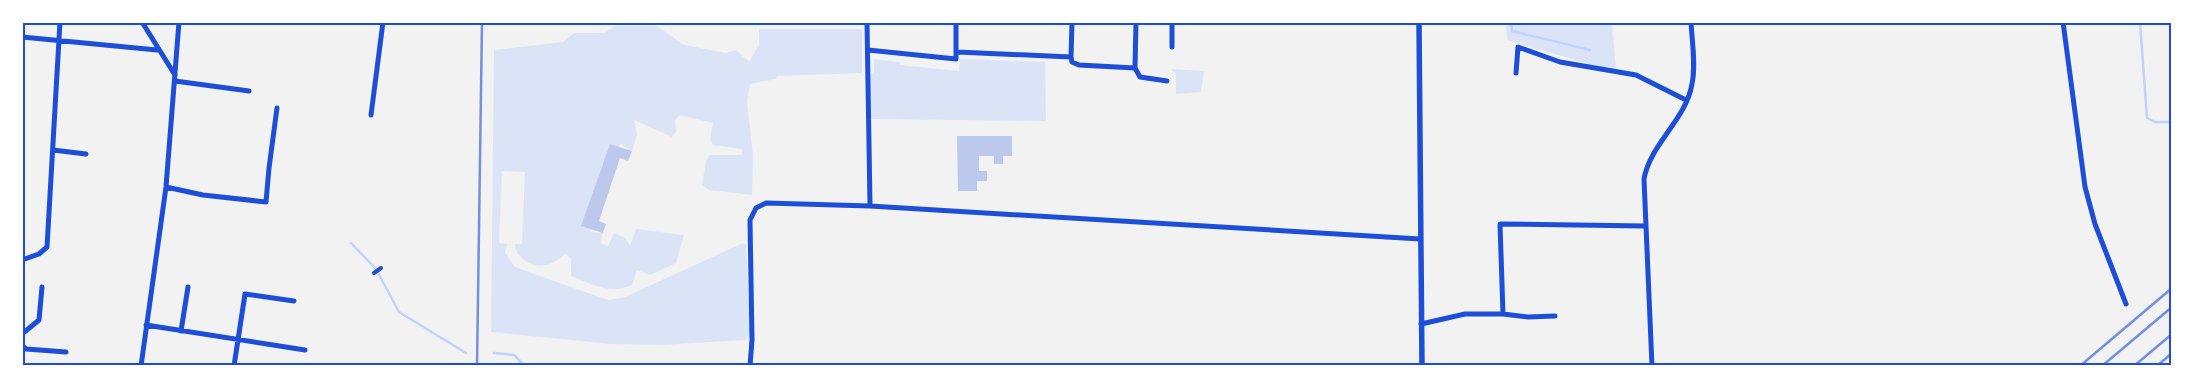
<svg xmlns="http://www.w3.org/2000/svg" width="2194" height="388" font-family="Inter,sans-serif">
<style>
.green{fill:#dbe4f7}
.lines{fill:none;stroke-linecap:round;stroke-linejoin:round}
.stream{stroke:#bfd3fe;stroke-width:2.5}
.building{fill:#bdc9ec}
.pedestrian{stroke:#1d4ed8;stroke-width:4}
.minor{stroke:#1d4ed8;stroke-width:5}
.tertiary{stroke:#1d4ed8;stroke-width:5.5}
.rail{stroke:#7290e2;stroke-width:2.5}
.neatline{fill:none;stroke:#1d4ed8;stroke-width:2}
</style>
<rect width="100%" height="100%" fill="#f2f2f2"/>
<path class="green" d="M1506 23H1612L1616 68 1596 66 1507 40Z
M615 26H657L684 45 726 53 736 50 749 62 759 45V29H862V73L777 76 776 79 750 84 747 101 753 156 752 195 709 190 702 185 706 161 710 155H742V149L713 145 710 139 713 123 679 115 675 121 676 131 672 137 634 120 637 135 632 151 621 144 618 147 610 144 582 226 590 229V232L603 233 600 243 608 246 614 233 625 238 630 246 636 229 684 235 676 263 650 275 637 270 632 285C610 295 592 284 571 276V259L566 254C561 256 557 261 552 263 537 270 516 261 515 244H522L525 172 502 171 499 243 507 244 505 253 515 267 602 298 609 300 625 297 743 243 746 245 750 335 745 340 661 345 610 344 491 332 494 50 563 42 574 33H604Z
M874 59 900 62V65L959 71 960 59 1045 62 1046 121 871 119 870 74 874 73Z
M1171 69 1204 71 1201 92 1176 94V74Z"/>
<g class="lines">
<path class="stream" d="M1511 22 1512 31 1590 50
M2140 22 2147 118 2155 122H2172
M351 243 376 269 399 312 466 353
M494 353 514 355 525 366"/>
</g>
<path class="building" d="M957 136H1012V156H1003V164H994V156H979V171H987V181H977V191H958Z
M610 144 632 151 628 161 620 158 599 221 606 224 603 233 581 226Z"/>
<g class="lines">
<path class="pedestrian" d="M374 273 381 268"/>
<path class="minor" d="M142 22 175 75
M867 22 870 206
M2063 22 2085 187 2095 224 2126 304
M22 37 157 50
M1172 47V22
M868 50 956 59V22
M957 52 1071 57
M1071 57 1072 62 1079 65 1135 68 1136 22
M1071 57 1072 22
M1135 68 1140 77 1167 81
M1516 73 1518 47 1560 62 1636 75 1686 100
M175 81 249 91
M371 115 383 22
M53 150 86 154
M166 187 203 195 266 202 269 168 277 108
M22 260 39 254 47 247 60 22
M1503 314 1528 317 1555 316
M1421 324 1465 314H1503L1500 224 1645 226
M146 325 305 350
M181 331 188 287
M22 334 39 320 42 287
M22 345 26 349 66 352
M141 366 166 187 179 22
M234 366 245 294 294 301
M750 366 752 340 750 220 756 208 766 203 870 206 1420 239
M1652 366 1644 179C1650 144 1686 120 1692 84 1696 65 1692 42 1691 22"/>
<path class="tertiary" d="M1419 22 1422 366"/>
<path class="rail" d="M477 366 482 22
M2080 366 2172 288
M2102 366 2172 307
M2134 366 2172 334
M2157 366 2172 353"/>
</g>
<rect width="2194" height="388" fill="none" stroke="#ffffff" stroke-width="48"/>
<rect x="24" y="24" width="2146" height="340" class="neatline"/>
</svg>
